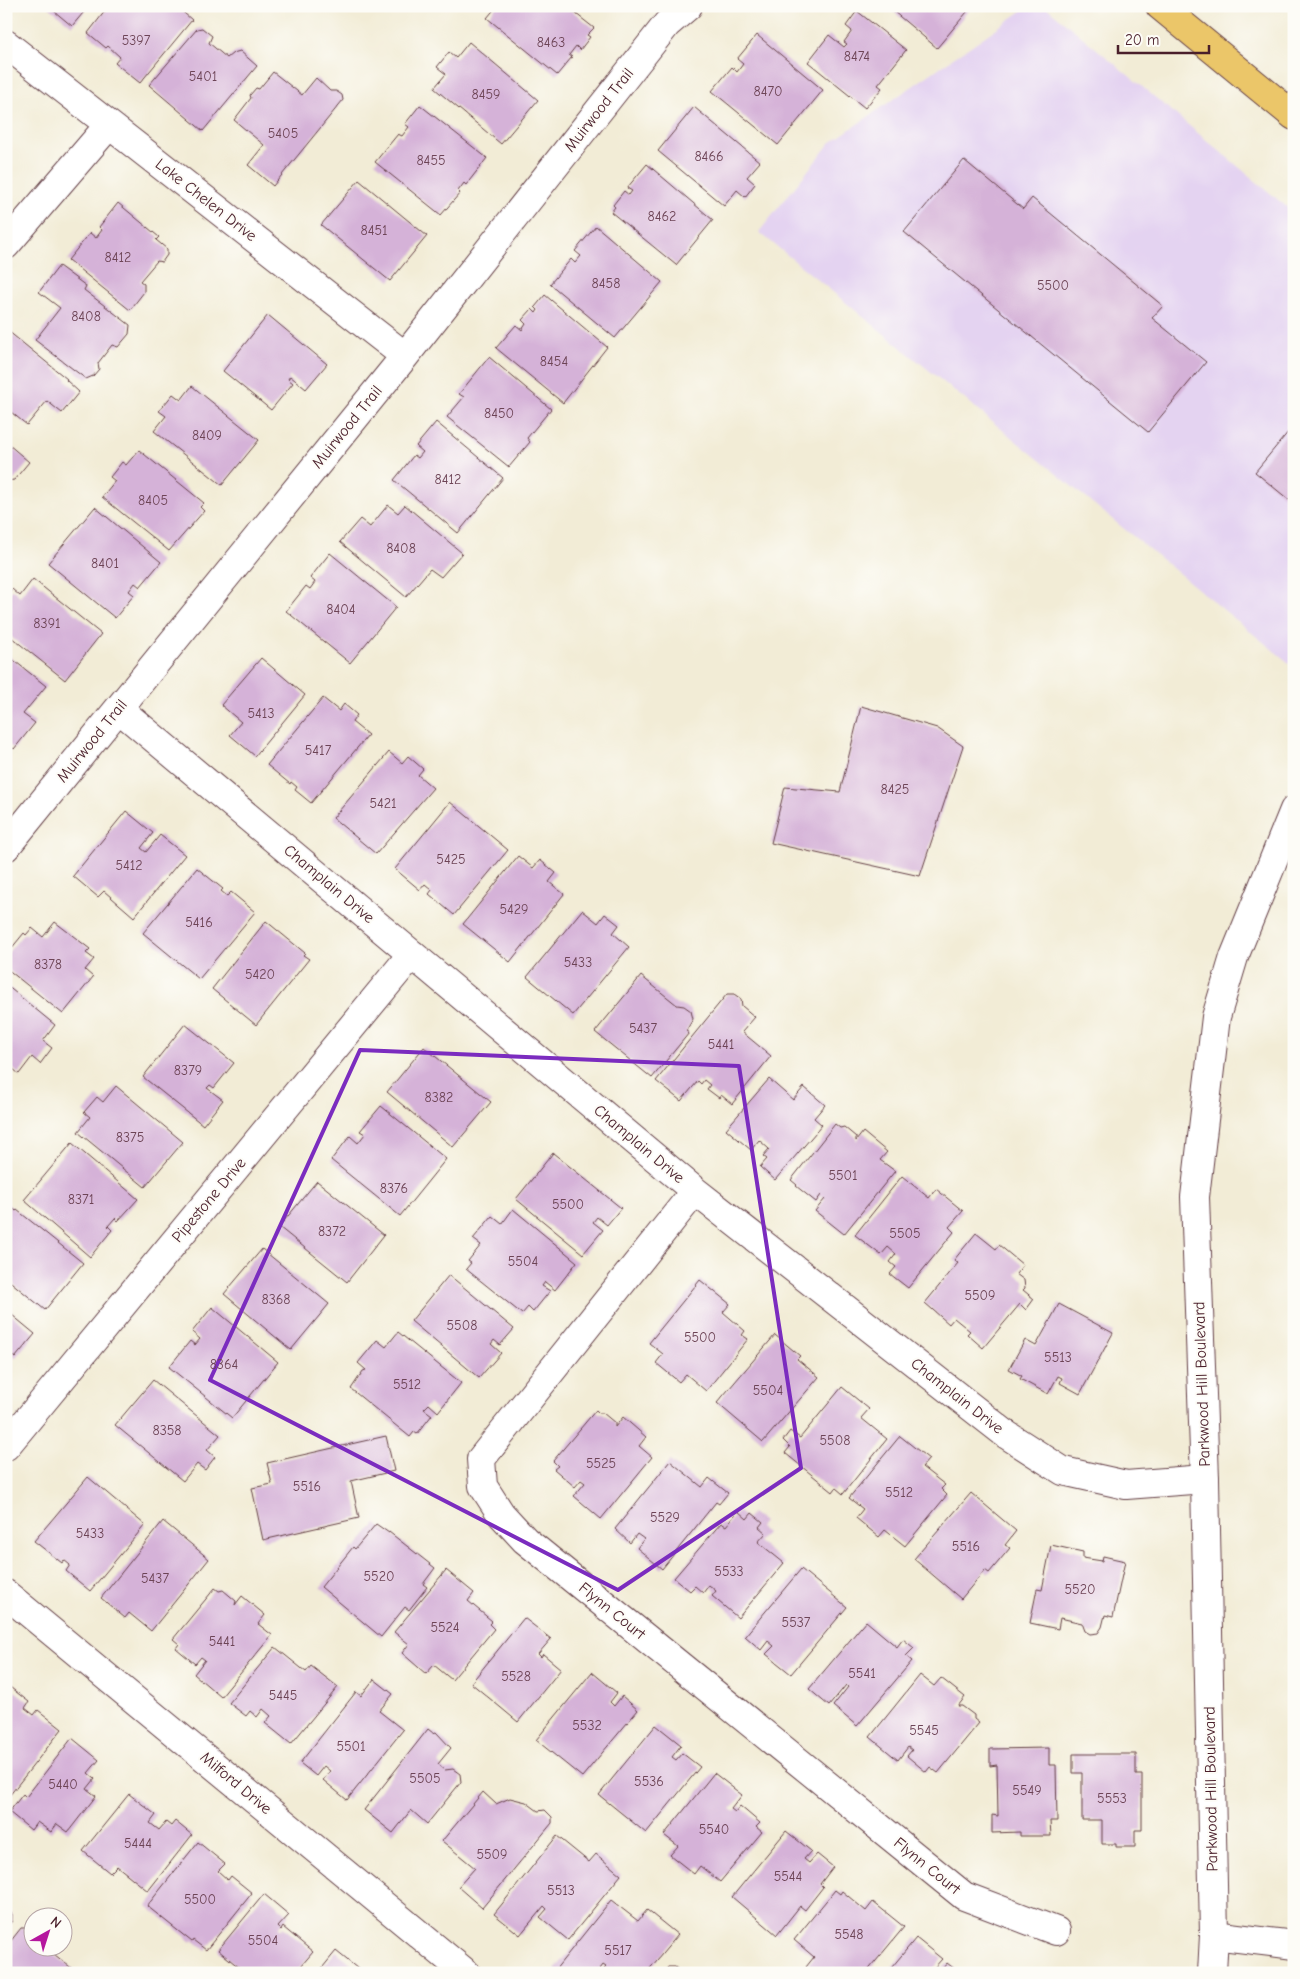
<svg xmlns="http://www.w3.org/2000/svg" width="1300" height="1979" font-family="'Comic Neue',sans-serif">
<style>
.built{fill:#e4d3f1}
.building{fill:#d5b2d8}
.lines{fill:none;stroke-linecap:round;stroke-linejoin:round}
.minor-casing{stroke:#633e45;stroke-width:30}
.tertiary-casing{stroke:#633e45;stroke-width:30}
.primary-casing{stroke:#633e45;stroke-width:30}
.minor{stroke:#fff;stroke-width:28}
.tertiary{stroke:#fff;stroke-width:28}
.primary{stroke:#ebc669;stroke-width:28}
.marked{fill:none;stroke:#7b2cbf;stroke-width:4;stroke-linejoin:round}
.labels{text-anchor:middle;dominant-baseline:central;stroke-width:4;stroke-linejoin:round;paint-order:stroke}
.number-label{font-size:14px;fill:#6d4456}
.street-label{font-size:16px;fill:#4a1f2b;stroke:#fdfcf7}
</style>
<rect width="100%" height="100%" fill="#fdfcf7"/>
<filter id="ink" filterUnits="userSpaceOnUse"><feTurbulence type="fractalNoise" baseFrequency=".02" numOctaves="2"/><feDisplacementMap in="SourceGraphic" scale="10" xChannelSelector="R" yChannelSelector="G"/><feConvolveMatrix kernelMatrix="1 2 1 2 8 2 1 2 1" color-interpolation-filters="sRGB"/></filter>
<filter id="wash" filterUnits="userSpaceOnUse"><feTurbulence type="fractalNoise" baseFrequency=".0096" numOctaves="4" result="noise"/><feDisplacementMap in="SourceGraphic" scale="20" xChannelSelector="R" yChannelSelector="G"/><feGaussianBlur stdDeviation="1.12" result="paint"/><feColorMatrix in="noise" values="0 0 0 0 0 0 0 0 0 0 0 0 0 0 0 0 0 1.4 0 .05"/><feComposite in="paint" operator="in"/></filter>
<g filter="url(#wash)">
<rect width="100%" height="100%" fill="#f2ecd6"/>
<path class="built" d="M1029 6H1045L1294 213V667L759 232 830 143Z"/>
<g id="blocks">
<path class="building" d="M48 6H89L72 26Z
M109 6H158L160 8 162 6H176L192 20 140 83 115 63 120 57 108 46 106 48 88 33Z
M497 6H566L594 28 587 35 590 37 580 50 576 46 569 55 572 57 557 75 487 18Z
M887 6H972L937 48Z
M857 11 906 50 878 85 882 88 865 108 808 62 829 35 844 47 847 44 844 42 852 31 846 26Z
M202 28 212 36 209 43 227 58 233 53 240 51 257 66 203 131 149 85 197 29Z
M757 35 823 90 778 145 712 91 732 67 737 72 743 64 737 59Z
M469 42 538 100 501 144 434 88 446 74 437 67 449 52 456 58Z
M273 72 302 95 316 78 330 91H336L342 95 343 100 273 186 248 165 264 145 234 120 251 98 250 95 256 88 259 89Z
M420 105 487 158 466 185 464 183 458 191 460 193 441 215 375 162 398 134 402 136 409 127 405 124Z
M694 107 760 162 747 177 755 184 745 197 737 190 724 206 658 151Z
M964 160 1023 209 1032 198 1163 306 1152 318 1206 362 1148 432 904 232Z
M647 164 713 220 676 265 611 212 615 207 613 205 624 191 629 195 632 191 627 188Z
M359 180 427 236 390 281 321 225Z
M118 203 159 237 156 240 167 249V255L162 262 157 261 140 281 144 284V292L130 310 68 260 90 233 96 238 102 230 99 227Z
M596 226 662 282 615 338 550 284 571 259 575 263 581 256 575 251Z
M59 266 86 286 84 290 130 325 129 334 118 347 112 345 98 363 99 369 93 376 86 379 35 340 60 308 39 292Z
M545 295 607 347 563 403 496 348 516 325 522 330 526 324 522 320 532 309 536 313 538 310 535 307Z
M268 315 327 364 306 389 290 376 288 379 293 383 271 410 223 371Z
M8 331 67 379 66 380 79 392 62 413 47 401 27 425 6 408V334Z
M489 357 551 409 527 438 530 442 509 467 447 417 464 397 459 394Z
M192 386 259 440 222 485 154 431 166 416 159 411 173 394 181 400Z
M436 422 503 478 458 533 394 480 414 455 418 458 423 452 416 446Z
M1294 425V504L1255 472Z
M6 440 10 442 8 444 29 462 14 480 6 481Z
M139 450 204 503 200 507 204 511 169 551 102 497 115 481 110 477 122 462 126 465Z
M388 505 398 513 405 505 462 553 441 577 430 569 406 597 340 542 360 519 370 527Z
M95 507 161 562 140 587 135 583 129 591 134 595 115 618 48 563Z
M330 553 396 607 350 663 286 611 306 586 310 589 315 582 310 578Z
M33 579 101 634 65 680 6 633V596L12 589 20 596Z
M6 654 46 686 23 714 35 723 14 749 6 743Z
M261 658 305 695 255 756 230 735 241 722 221 705Z
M323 698 339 711 344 704 357 715 352 722 368 735 311 803 295 790 297 787 291 782 290 784 267 765Z
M861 706 937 728 963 746 920 876 771 843 785 787 840 792Z
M389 752 402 763 408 756 423 769 418 775 433 788 376 854 333 818Z
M450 802 508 850 454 915 429 894 432 890 425 884 420 890 395 869Z
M126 811 153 833 141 848 146 852 160 835 185 855 134 917 104 891 98 897 73 876Z
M518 856 533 868 540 860 556 873 549 882 564 894 510 962 463 924Z
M197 868 223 889 221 891 227 896 231 892 255 912 199 979 143 933Z
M582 910 598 923 605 914 619 925 613 933 629 947 573 1015 527 977Z
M266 921 305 953 303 955 309 959 256 1025 212 989Z
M55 922 90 949 86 953 94 959 85 970 93 977 63 1014 6 968V955L24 933 26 935 32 928 43 937Z
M641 976 677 1005 684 1006 691 1011 693 1019 686 1031 689 1033 652 1078 595 1032Z
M6 985 55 1025 43 1041 52 1048 40 1064 32 1057 19 1074 6 1063Z
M727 994H734L741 999 742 1006 755 1017 742 1032 771 1056 732 1104 721 1095 719 1098 707 1089 710 1085 704 1080 701 1084 698 1081 681 1101 656 1081Z
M185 1024 234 1063 214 1088 210 1085 207 1088 223 1100 203 1125 143 1077Z
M424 1047 491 1102 453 1147 387 1092Z
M769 1079 793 1100 804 1087 825 1105 814 1118 822 1125 775 1180 760 1167 767 1159 763 1156 769 1149 759 1140 751 1150 726 1129Z
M116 1086 183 1142 145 1187 78 1132 90 1117 84 1112 97 1097 103 1102Z
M381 1106 446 1159 400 1216 331 1160 350 1136 358 1143 365 1134 360 1131Z
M835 1124 840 1128 844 1127 856 1137V1141L863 1132 887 1152 880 1160 895 1171 844 1234 815 1211 825 1199 821 1195 816 1202 796 1186 797 1185 791 1180Z
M72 1143 138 1199 118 1221 115 1218 108 1226 112 1230 90 1257 24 1200Z
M553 1153 621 1208 607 1225 597 1217 593 1222 603 1230 583 1254 516 1199Z
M902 1176 929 1198 936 1189 963 1211 949 1227 954 1232 908 1288 890 1274 896 1267 890 1262 896 1254 888 1247 881 1255 855 1235Z
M317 1181 384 1235 347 1282 279 1227Z
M6 1203 16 1211 17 1210 83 1263 45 1310 6 1278Z
M513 1209 577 1262 555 1290 545 1282 542 1286 550 1291 533 1312 528 1307 522 1314 466 1269 471 1263 468 1261 481 1245 473 1239 492 1216 502 1224Z
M976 1233 996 1249 999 1245 1023 1265 1016 1274 1024 1280 1025 1288 1023 1290 1034 1299 1026 1310 1020 1304 983 1348 967 1334 970 1331 954 1318 949 1324 925 1303 958 1263 954 1260Z
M262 1249 329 1304 291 1350 224 1294Z
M449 1275 514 1329 500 1345 494 1340 491 1344 501 1353 479 1378 411 1321Z
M700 1280 730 1304 723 1312 745 1331 742 1335 748 1339 706 1391 686 1374 679 1382 656 1363 663 1354 649 1343Z
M1059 1304 1113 1333 1080 1394 1060 1383 1062 1378 1058 1376 1048 1394 1020 1379 1022 1376 1009 1369 1025 1340 1036 1346Z
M212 1307 278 1362 232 1418 169 1367 190 1341 195 1345 200 1339 192 1332Z
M6 1310 35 1334 15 1358 6 1351Z
M398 1332 461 1383 438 1412 429 1404 424 1409 432 1415 417 1434 414 1432 410 1437 351 1389 363 1371 366 1370 358 1363 377 1340 386 1347Z
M775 1335 800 1356 797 1359 819 1377 763 1442 717 1403Z
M153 1380 220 1435 207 1450 215 1457 205 1470 197 1464 183 1481 115 1425Z
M842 1387 869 1409 861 1418 887 1439 843 1494 836 1488 833 1492 785 1453 790 1447 783 1440 790 1431 800 1438Z
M596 1410 599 1413H603L615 1423V1427L623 1417 646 1437 639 1446 652 1457 601 1519 574 1496 585 1483 581 1480 575 1487 554 1469 558 1466 553 1461Z
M386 1436 394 1471 351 1481 359 1518 263 1540 252 1488 272 1484 267 1463Z
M900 1436 929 1459 922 1467 945 1485 941 1489 947 1495 905 1546 885 1530 879 1537 856 1518 863 1509 849 1498Z
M670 1461 702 1487 709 1478 728 1493 719 1504 716 1502 662 1569 637 1548 644 1539 637 1534 630 1543 615 1529Z
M88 1477 145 1525 90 1591 66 1571 70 1565 64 1560 62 1563 34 1541Z
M971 1493 1016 1531 1005 1545 1010 1548 989 1573 985 1570 961 1599 914 1559Z
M738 1511 747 1519 752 1513 763 1522 759 1527 766 1533 758 1542 784 1563 738 1618 712 1596 716 1591 709 1585 703 1593 695 1586 690 1591 674 1578 721 1523 726 1526Z
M163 1521 209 1559 151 1631 129 1613 125 1618 101 1598Z
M376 1524 389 1533V1532L435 1568 423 1584 427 1587 409 1610 405 1607 381 1637 321 1587 353 1547 355 1549Z
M1051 1545 1083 1552V1558L1102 1561 1103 1556 1125 1561 1113 1617 1105 1615 1102 1627 1098 1633 1090 1634 1085 1631 1082 1623 1060 1618 1058 1629 1030 1623 1037 1589 1042 1590Z
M801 1569 847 1607 791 1674 766 1654 774 1646 768 1641 761 1650 745 1636Z
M446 1570 474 1593 468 1601 492 1621 489 1624 494 1629 452 1680 434 1665 426 1674 402 1653 409 1644 394 1632Z
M215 1588 219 1591 223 1590 236 1601 235 1605 242 1596 265 1615 258 1624 272 1635 221 1697 194 1674 205 1660 201 1657 195 1664 176 1648 179 1644 173 1639Z
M524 1618 551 1639 538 1654 541 1657 543 1654 561 1669 518 1722 471 1683Z
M866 1621 897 1647 903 1639 914 1648 906 1656 912 1661 857 1726 833 1706 848 1687 846 1685 829 1706 809 1689Z
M275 1647 306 1672 311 1666 338 1687 291 1744 265 1723 271 1716 263 1709 257 1717 250 1711 246 1716 229 1703Z
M592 1672 617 1693 610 1702 614 1706 622 1696 638 1710 582 1777 536 1740Z
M920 1675 934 1686 941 1678 965 1697 958 1706H962L974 1715V1719L979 1723 938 1773 930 1767 926 1772 907 1756 912 1750 908 1747 898 1760 870 1737Z
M374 1679 393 1694 379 1711 403 1730 347 1800 323 1780 330 1771 324 1766 316 1776 300 1763 356 1692 361 1696Z
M6 1684 29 1702 25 1708 34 1715 38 1710 62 1729 9 1796 6 1794Z
M656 1725 681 1745 672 1757 676 1760 682 1753 700 1767 646 1833 599 1795Z
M428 1729 433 1733 436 1732 451 1748 438 1764 445 1770 453 1769 460 1774 461 1782 427 1824 411 1810 393 1833 364 1810Z
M72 1738 99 1760 88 1773 95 1779 87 1789 96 1796 68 1832 57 1824 51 1832 37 1822 31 1830 9 1812 23 1794 26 1797Z
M1049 1748V1765H1056L1057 1821H1050L1051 1836H1020V1832L992 1833V1815L998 1816 997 1765 990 1766V1749Z
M1073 1754H1136V1775H1142V1830H1135V1847H1116V1844H1102V1820H1082V1773H1073Z
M714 1773 742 1795 731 1809 735 1812 740 1806 760 1823 756 1827 762 1832 720 1882 700 1866 694 1874 670 1855 678 1846 664 1835Z
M483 1792 496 1804 510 1798 526 1802 538 1811 545 1810 552 1817V1823L482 1908 458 1887 475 1868 442 1841Z
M129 1794 156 1815 150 1823 159 1830 166 1822 171 1826 175 1821 192 1835 148 1891 117 1866 110 1873 83 1851Z
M786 1831 811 1851 804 1859 809 1863 817 1854 833 1867 820 1884 823 1887 805 1910 800 1906 777 1935 732 1897Z
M557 1836 589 1862 596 1854 621 1875 568 1940 540 1917 547 1909 544 1906 520 1935 494 1914Z
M198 1842 225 1864 218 1871 228 1880 231 1876 252 1893 206 1950 193 1940 192 1942 147 1906Z
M835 1890 840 1894 842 1891 866 1911 873 1902 904 1927 866 1973H813L806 1967 814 1957 794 1940Z
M264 1894 289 1915 278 1927 281 1930 283 1927 313 1952 295 1973H246L218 1950Z
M611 1900 638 1921 647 1910 678 1935 647 1972 642 1968 639 1973H601L606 1967 603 1965 597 1973H558L555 1970Z
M6 1909 12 1914V1921L6 1928Z
M21 1928H30L32 1930V1946H44L75 1971 74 1973H6V1947Z
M916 1938 942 1959 933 1969 938 1973H887Z
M336 1951 363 1973H318Z
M947 1963 960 1973H939Z
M668 1967H675L682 1973H663Z"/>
</g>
</g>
<g filter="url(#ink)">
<use href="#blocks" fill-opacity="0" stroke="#633e45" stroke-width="1"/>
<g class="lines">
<g class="minor-casing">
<path id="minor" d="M6 44 405 356
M6 245 109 125
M119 709 695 1191 1007 1435 1063 1471 1126 1485 1205 1479
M6 847 405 356 667 24 688 6
M695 1191 481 1459 483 1486 501 1514 525 1540 964 1896 1056 1931
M6 1446 412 954
M6 1594 466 1973
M1214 1935 1294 1945"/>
</g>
<g class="tertiary-casing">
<path id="tertiary" d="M1212 1973 1214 1935 1205 1479 1195 1197 1216 1017 1234 957 1294 810"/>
</g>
<g class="primary-casing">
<path id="primary" d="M1160 6 1294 116"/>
</g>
<use href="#minor" class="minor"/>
<use href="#tertiary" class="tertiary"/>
<use href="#primary" class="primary"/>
</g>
</g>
<path class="marked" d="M360 1050 739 1066 801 1468 618 1590 210 1380Z"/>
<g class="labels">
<g class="number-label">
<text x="136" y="40">5397</text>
<text x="551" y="42">8463</text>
<text x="857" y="56">8474</text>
<text x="203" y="76">5401</text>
<text x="768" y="91">8470</text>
<text x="486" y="94">8459</text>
<text x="283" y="133">5405</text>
<text x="709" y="156">8466</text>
<text x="431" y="160">8455</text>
<text x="662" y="216">8462</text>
<text x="374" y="230">8451</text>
<text x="118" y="257">8412</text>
<text x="606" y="283">8458</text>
<text x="1053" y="285">5500</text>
<text x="86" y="316">8408</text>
<text x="554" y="361">8454</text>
<text x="499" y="413">8450</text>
<text x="207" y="435">8409</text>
<text x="448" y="479">8412</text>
<text x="153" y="500">8405</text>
<text x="401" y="548">8408</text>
<text x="105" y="563">8401</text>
<text x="341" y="609">8404</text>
<text x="47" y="623">8391</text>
<text x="261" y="713">5413</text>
<text x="318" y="750">5417</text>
<text x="895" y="789">8425</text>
<text x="383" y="803">5421</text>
<text x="451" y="859">5425</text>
<text x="129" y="865">5412</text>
<text x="514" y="909">5429</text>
<text x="199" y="922">5416</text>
<text x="578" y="962">5433</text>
<text x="48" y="964">8378</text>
<text x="260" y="974">5420</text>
<text x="643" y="1028">5437</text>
<text x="721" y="1044">5441</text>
<text x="188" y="1070">8379</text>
<text x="439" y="1097">8382</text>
<text x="130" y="1137">8375</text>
<text x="843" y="1175">5501</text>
<text x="394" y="1188">8376</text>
<text x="81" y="1199">8371</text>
<text x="568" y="1204">5500</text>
<text x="332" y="1231">8372</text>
<text x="905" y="1233">5505</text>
<text x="523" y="1261">5504</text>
<text x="980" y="1295">5509</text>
<text x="276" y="1299">8368</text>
<text x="462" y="1325">5508</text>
<text x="700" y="1337">5500</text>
<text x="1058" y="1357">5513</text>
<text x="224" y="1364">8364</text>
<text x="407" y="1384">5512</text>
<text x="768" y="1390">5504</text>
<text x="167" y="1430">8358</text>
<text x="835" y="1440">5508</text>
<text x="601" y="1463">5525</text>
<text x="307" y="1486">5516</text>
<text x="899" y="1492">5512</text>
<text x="665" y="1517">5529</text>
<text x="90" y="1533">5433</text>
<text x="966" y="1546">5516</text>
<text x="729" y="1571">5533</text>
<text x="379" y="1576">5520</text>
<text x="155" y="1578">5437</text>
<text x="1080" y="1589">5520</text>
<text x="796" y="1622">5537</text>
<text x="445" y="1627">5524</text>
<text x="222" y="1641">5441</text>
<text x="862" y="1673">5541</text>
<text x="516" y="1676">5528</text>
<text x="283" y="1695">5445</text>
<text x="587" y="1725">5532</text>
<text x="924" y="1730">5545</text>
<text x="351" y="1746">5501</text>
<text x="425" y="1778">5505</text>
<text x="649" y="1781">5536</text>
<text x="63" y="1784">5440</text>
<text x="1027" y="1790">5549</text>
<text x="1112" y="1798">5553</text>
<text x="714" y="1829">5540</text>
<text x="138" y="1843">5444</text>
<text x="492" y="1854">5509</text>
<text x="788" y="1876">5544</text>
<text x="561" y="1890">5513</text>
<text x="200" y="1899">5500</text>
<text x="849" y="1934">5548</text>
<text x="263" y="1940">5504</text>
<text x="618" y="1950">5517</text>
</g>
<g class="street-label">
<text transform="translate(599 110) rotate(-52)">Muirwood Trail</text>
<text transform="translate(206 200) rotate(38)">Lake Chelen Drive</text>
<text transform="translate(347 427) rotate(-51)">Muirwood Trail</text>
<text transform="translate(92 741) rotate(-51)">Muirwood Trail</text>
<text transform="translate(329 884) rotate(40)">Champlain Drive</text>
<text transform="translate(639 1144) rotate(40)">Champlain Drive</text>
<text transform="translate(209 1200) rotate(-50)">Pipestone Drive</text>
<text transform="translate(1202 1384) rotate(-92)">Parkwood Hill Boulevard</text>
<text transform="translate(957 1396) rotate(38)">Champlain Drive</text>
<text transform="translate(612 1611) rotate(39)">Flynn Court</text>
<text transform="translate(236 1783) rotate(40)">Milford Drive</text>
<text transform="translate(1211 1789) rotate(-91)">Parkwood Hill Boulevard</text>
<text transform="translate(927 1866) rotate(39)">Flynn Court</text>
</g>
</g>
<rect width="1300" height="1979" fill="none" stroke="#fdfcf7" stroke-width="25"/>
<g transform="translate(48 1932) rotate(39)"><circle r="24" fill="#fdfcf7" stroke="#b5a4a5"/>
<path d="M0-4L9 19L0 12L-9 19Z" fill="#b5179e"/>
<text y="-8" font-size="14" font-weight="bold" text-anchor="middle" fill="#4a1f2b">N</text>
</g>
<path d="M1118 45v8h91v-8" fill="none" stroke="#4a1f2b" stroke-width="2.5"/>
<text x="1125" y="45" font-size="15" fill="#4a1f2b" stroke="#fdfcf7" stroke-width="4" paint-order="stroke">20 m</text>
</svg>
